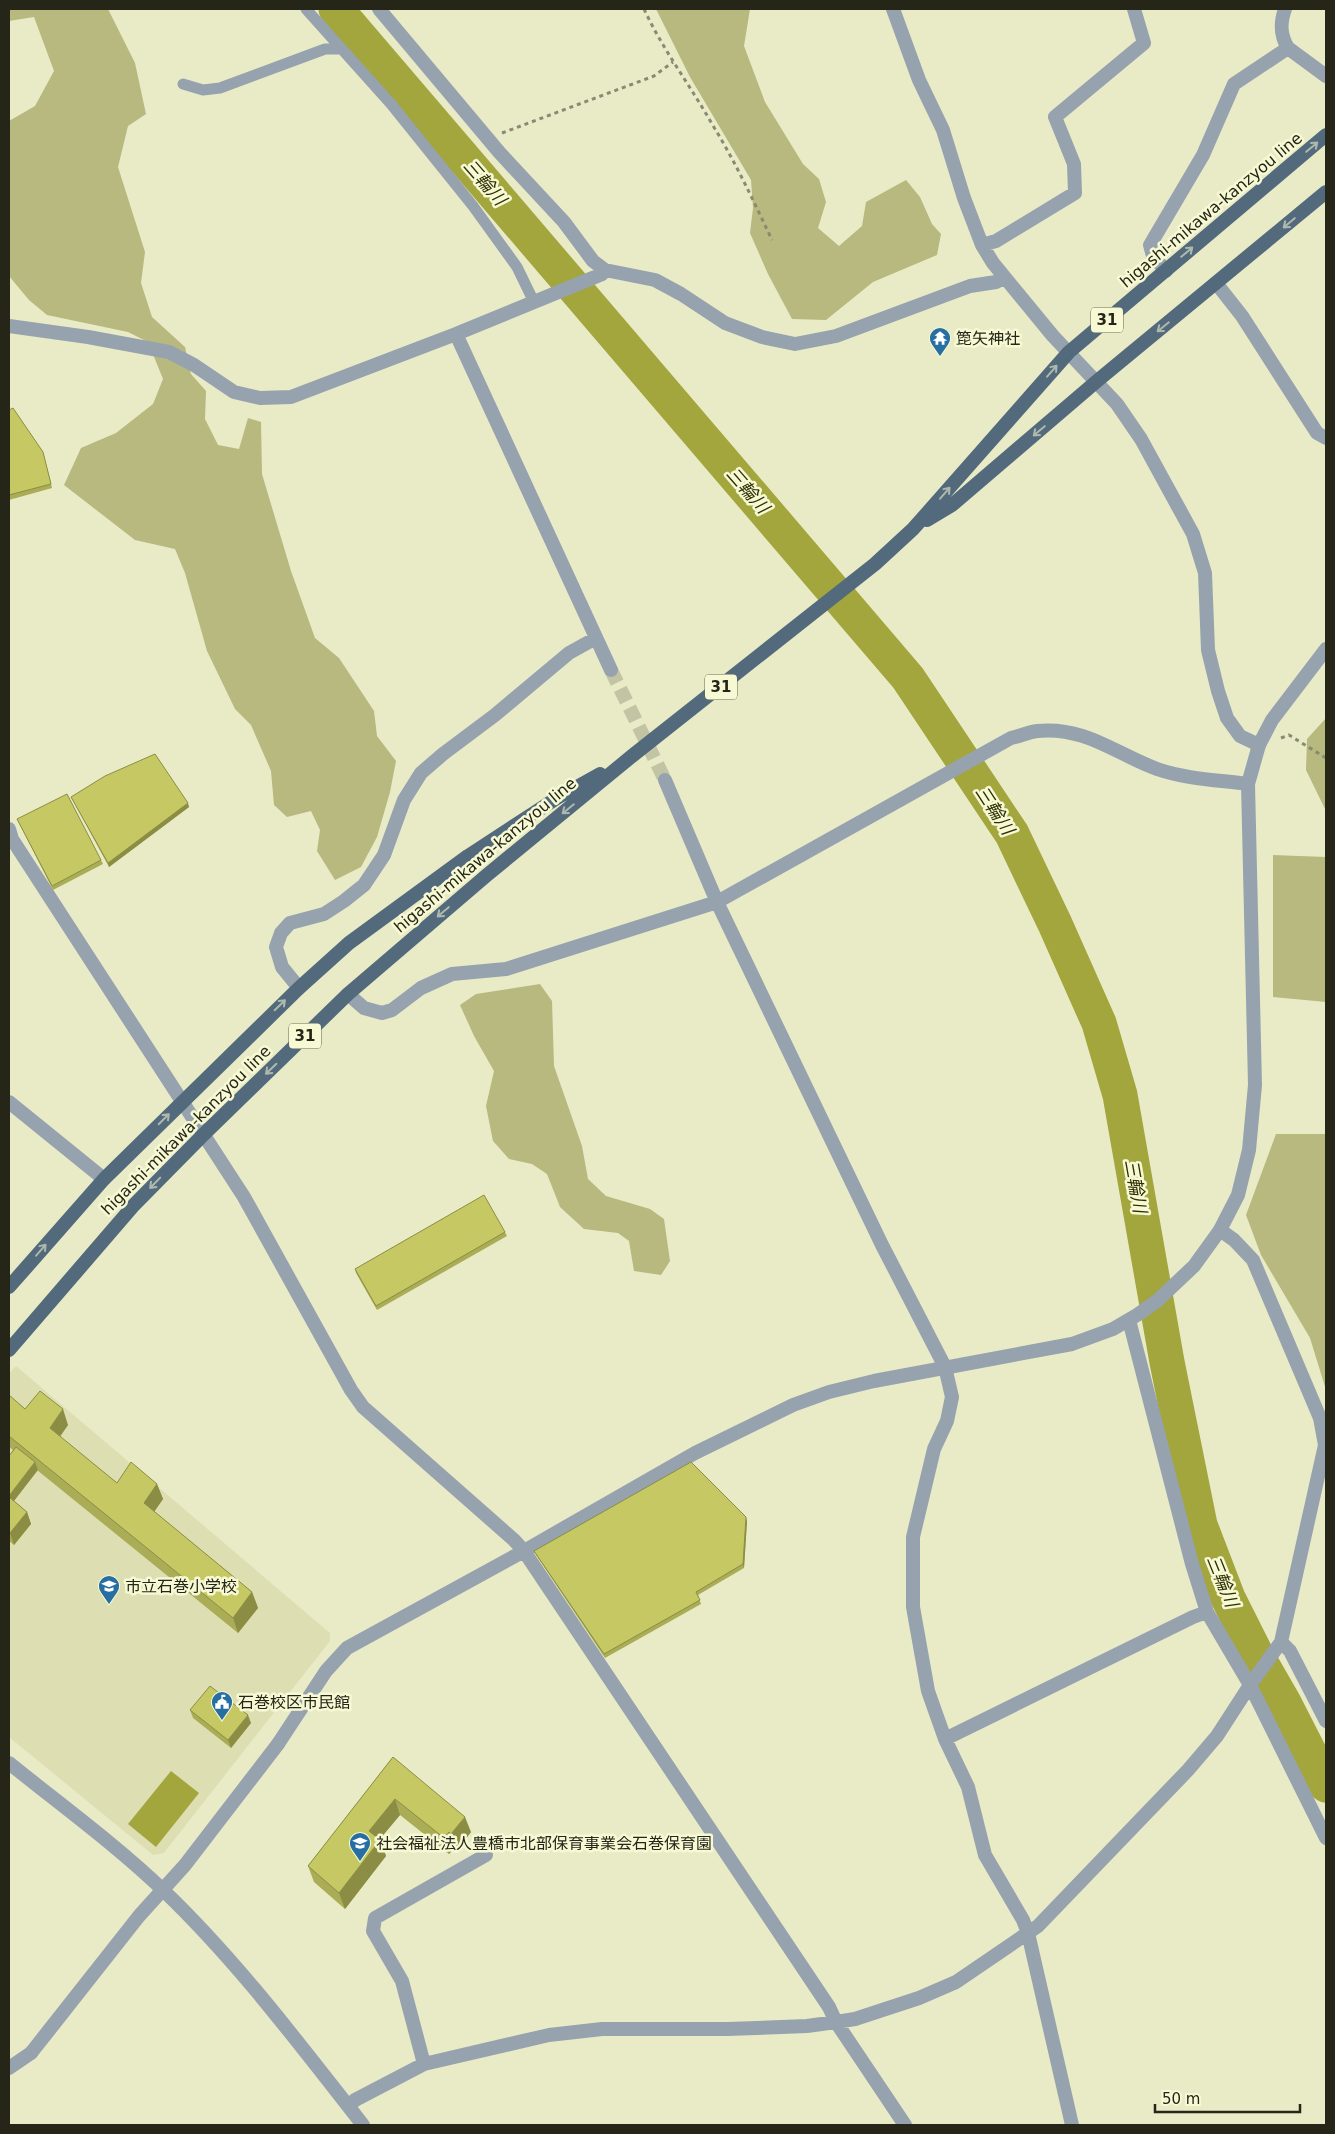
<svg xmlns="http://www.w3.org/2000/svg" width="1335" height="2134" font-family="'DejaVu Sans','Noto Sans JP',sans-serif">
<style>
.built{fill:#dddfb3}
.green{fill:#b7b97e}
.water{fill:#a3a53d}
.lines{fill:none;stroke-linecap:round;stroke-linejoin:round}
.river{stroke:#a3a53d;stroke-width:35}
.minor-tunnel{stroke:#c2c4a4;stroke-width:14;stroke-dasharray:14 7;stroke-linecap:butt}
.path{stroke:#888a71;stroke-width:3;stroke-dasharray:4 4;stroke-linecap:butt}
.service{stroke:#96a3ae;stroke-width:11}
.minor{stroke:#96a3ae;stroke-width:14}
.tertiary{stroke:#96a3ae;stroke-width:14}
.primary{stroke:#536a7d;stroke-width:14}
.wall{fill:#aaad55}
.shaded-wall{fill:#8b8d45}
.building{fill:#c6c963;stroke:#8b8d45}
.oneway{stroke:#adb9ad}
.labels{text-anchor:middle;dominant-baseline:central;stroke-width:5;stroke-linejoin:round;paint-order:stroke}
.shield{fill:#f6f9d4;stroke:#646550;stroke-width:1}
.shield-label{font-size:15px;font-weight:bold;fill:#252618}
.street-label{font-size:16px;fill:#252618;stroke:#f6f9d4}
.poi-label{font-size:16px;fill:#252618;stroke:#f6f9d4;text-anchor:start}
.water-label{font-size:18px;font-style:italic;fill:#2f2f02;stroke:#f6f9d4}
</style>
<rect width="100%" height="100%" fill="#e9ebc7"/>
<path class="built" d="M16 1366 330 1633V1641L164 1853 153 1855 9 1737V1374Z"/>
<path class="green" d="M9 9H108L135 63 146 114 128 126 118 167 145 252 141 283 152 317 185 347 191 374 206 391 205 419 218 445 239 449 248 418 261 422 262 474 291 571 315 638 339 658 374 711 377 736 396 761 390 792 377 837 361 867 335 880 317 851 320 830 311 811 287 817 274 805 271 771 251 725 235 709 207 651 185 573 175 549 135 540 64 485 81 448 116 433 153 404 163 379 148 342 128 332 47 315 29 300 9 276V121L35 106 54 71 34 17 9 21Z
M656 9H750L744 46 765 102 803 164 819 179 826 202 818 228 839 246 862 226 866 202 906 180 920 197 932 224 941 234 937 255 873 282 826 320 792 319 768 274 750 233 753 208 751 180 690 77Z
M1326 718V811L1306 770 1307 739Z
M1273 855 1326 857V1002L1273 997Z
M540 984 552 1001 554 1066 582 1146 588 1179 606 1196 650 1209 664 1219 670 1261 661 1275 634 1271 629 1241 618 1233 584 1229 560 1207 547 1174 532 1164 509 1159 493 1141 486 1106 494 1071 474 1036 460 1005 476 994Z
M1276 1134H1326V1390L1310 1338 1261 1255 1246 1215Z"/>
<path class="water" d="M171 1771 199 1793 156 1847 128 1824Z"/>
<g class="lines">
<path class="river" d="M336 9 908 678 1012 834 1055 924 1099 1023 1120 1095 1167 1362 1200 1525 1228 1598 1257 1656 1284 1703 1326 1785"/>
<path class="minor-tunnel" d="M611 670 665 780"/>
<path class="path" d="M644 9C663 50 690 85 712 124 735 161 753 200 772 240
M502 133 654 76 673 62
M1281 738 1289 735 1326 758"/>
<path class="service" d="M306 9 391 104 473 206 517 267 534 302
M183 84 203 90 220 88 325 49H341"/>
<path class="minor" d="M379 9 499 152 564 222 593 261 605 270 655 280 681 294 725 323 762 337 795 344 836 336 970 286 996 282 1004 278
M893 9 919 80 943 130 964 198 982 245 993 263 1053 336 1117 404 1141 439 1193 534 1205 573 1208 650 1218 691 1227 718 1240 736 1259 745
M1288 48 1326 76
M982 245 996 241 1075 193 1074 164 1055 117 1144 43 1134 9
M1166 271 1153 256 1150 245 1203 155 1234 84 1288 48C1280 35 1280 23 1285 9
M1216 283 1242 316 1317 433 1326 438
M9 326 88 337 169 352 194 365 234 392 260 398 291 397 456 334 595 277 602 274 605 270
M456 334 611 670
M665 780 717 902 882 1245 945 1367 952 1397 947 1421 934 1449 913 1537V1607L928 1691 945 1739
M9 829 12 839 244 1197 351 1390 363 1407 514 1540 524 1551 829 2007 836 2022 905 2125
M299 988 282 967 276 947 281 933 290 923 324 914 344 901 364 885 384 855 404 800 421 773 443 754 495 715 569 653 596 638
M348 994 364 1008 382 1013 392 1010 421 988 452 974 506 969 717 902 1011 738C1020 736 1029 732 1037 731 1085 726 1116 754 1157 769 1186 779 1218 780 1248 784
M9 1102 104 1179
M1220 1230 1234 1240 1253 1260 1320 1418 1325 1445 1281 1642 1290 1651 1326 1721
M1129 1320 1192 1564 1207 1612
M278 1744 326 1671 347 1648 524 1551
M424 2064 402 1981 373 1931 375 1918 486 1855
M9 2068 31 2053
M349 2106 355 2100 424 2064 549 2035 602 2029H728L807 2026 836 2022 855 2019 919 1998 956 1982 1038 1926 1188 1770 1217 1736 1250 1685 1281 1642
M1072 2125 1028 1933 1023 1920 985 1855 968 1787 945 1739 1193 1617 1207 1612 1250 1685 1326 1838"/>
<path class="tertiary" d="M524 1551 695 1453 793 1405 829 1392 874 1381 1072 1344 1113 1329 1137 1315 1157 1301 1194 1266 1220 1230 1238 1195 1249 1150 1255 1085 1248 784 1259 745 1272 720 1326 649
M9 1763C61 1805 116 1845 164 1891 238 1962 300 2045 363 2125
M31 2053 139 1916 185 1865 278 1744"/>
<path class="primary" d="M927 520 952 505 1097 381 1326 192
M9 1287 104 1179 299 988 349 943 468 856 557 798 600 774
M9 1350 134 1205 203 1135 348 994 487 875 632 756 875 564 913 529 1069 352 1326 135"/>
</g>
<path class="wall" d="M9 410 43 452 52 488 9 500Z
M71 797 189 807 109 867Z
M17 819 101 860 103 864 53 890Z
M505 1232 507 1236 377 1310 356 1273 355 1269Z
M9 1395 25 1409 68 1425 60 1437 117 1483 157 1484 163 1499 154 1512 252 1592 258 1608 238 1633 37 1470 14 1501 27 1512 31 1524 14 1545 9 1541V1456L13 1450 9 1447Z
M747 1521 744 1568 698 1595 701 1604 605 1658 536 1555 534 1551Z
M190 1710 251 1723 231 1748 193 1718Z
M393 1757 471 1832 457 1850 455 1847 449 1854 400 1815 379 1840 386 1856 345 1909 314 1882 308 1866Z"/>
<path class="shaded-wall" d="M188 803 189 807 109 867 108 863Z
M63 1409 68 1425 55 1443 50 1428Z
M35 1462 38 1470 10 1506 9 1503V1496Z
M157 1484 163 1499 149 1519 144 1503Z
M27 1512 31 1524 14 1545 10 1533Z
M746 1517 747 1521 744 1568 743 1564Z
M252 1592 258 1608 238 1633 233 1618Z
M248 1715 251 1723 231 1748 228 1740Z
M395 1799 400 1815 374 1846 369 1831Z
M465 1817 471 1832 457 1850 451 1834Z
M449 1832 455 1847 449 1854 444 1838Z
M380 1840 386 1856 345 1909 339 1893Z"/>
<path class="building" d="M13 408 43 452 51 484 9 495V410Z
M155 754 188 803 108 863 71 797 105 776Z
M67 794 101 860 52 886 17 819Z
M484 1195 505 1232 376 1306 355 1269Z
M40 1391 63 1409 50 1428 117 1483 131 1462 157 1484 144 1503 252 1592 233 1618 9 1436V1395L25 1409Z
M16 1447 35 1462 9 1496V1456Z
M691 1462 746 1517 743 1564 696 1592 700 1600 604 1654 534 1551Z
M9 1497 27 1512 10 1533H9Z
M210 1686 248 1715 228 1740 190 1710Z
M393 1757 465 1817 451 1834 449 1832 444 1838 395 1799 369 1831 380 1840 339 1893 308 1866Z"/>
<defs><path id="oneway-shaft" d="M-6 0H5M1.5-3L5.5 0L1.5 3" fill="none" stroke-width="1.6" stroke-linecap="round" stroke-linejoin="round" transform="scale(1.25)"/></defs>
<g class="oneway">
<use href="#oneway-shaft" transform="translate(1312 147) rotate(-40)"/>
<use href="#oneway-shaft" transform="translate(1289 223) rotate(140)"/>
<use href="#oneway-shaft" transform="translate(1187 252) rotate(-40)"/>
<use href="#oneway-shaft" transform="translate(1163 327) rotate(141)"/>
<use href="#oneway-shaft" transform="translate(1052 371) rotate(-49)"/>
<use href="#oneway-shaft" transform="translate(1039 431) rotate(140)"/>
<use href="#oneway-shaft" transform="translate(945 493) rotate(-49)"/>
<use href="#oneway-shaft" transform="translate(568 809) rotate(141)"/>
<use href="#oneway-shaft" transform="translate(443 912) rotate(140)"/>
<use href="#oneway-shaft" transform="translate(280 1005) rotate(-44)"/>
<use href="#oneway-shaft" transform="translate(271 1069) rotate(136)"/>
<use href="#oneway-shaft" transform="translate(164 1119) rotate(-45)"/>
<use href="#oneway-shaft" transform="translate(155 1183) rotate(134)"/>
<use href="#oneway-shaft" transform="translate(41 1250) rotate(-49)"/>
</g>
<defs>
<g id="temple-pin" transform="scale(1.125)"><path d="M0 17L-7.5 6A9.5 9.5 0 1 1 7.5 6Z" fill="#276ea2" stroke="#f6f9d4"/><path d="M0-6L5-2H3V0L6.5 2.5H4V6H1.5V3h-3V6H-4V2.5H-6.5L-3 0V-2H-5Z" fill="#fff"/></g>
<g id="school-pin" transform="scale(1.125)"><path d="M0 17L-7.5 6A9.5 9.5 0 1 1 7.5 6Z" fill="#276ea2" stroke="#f6f9d4"/><path d="M0-5L7-2L0 1L-7-2ZM-4 1L0 2.5L4 1V4Q0 6-4 4Z" fill="#fff"/></g>
<g id="civic-pin" transform="scale(1.125)"><path d="M0 17L-7.5 6A9.5 9.5 0 1 1 7.5 6Z" fill="#276ea2" stroke="#f6f9d4"/><path d="M-.6-6.5H3V-4.5H.6V-3L4-1V1h2V6H-6V1h2V-1L-.6-3ZM-1.2 2.5V6h2.4V2.5Z" fill="#fff"/></g>
</defs>
<g fill-rule="evenodd">
<use href="#temple-pin" x="940" y="338"/>
<use href="#school-pin" x="109" y="1586"/>
<use href="#civic-pin" x="222" y="1702"/>
<use href="#school-pin" x="360" y="1843"/>
</g>
<g class="labels">
<g class="shield">
<rect x="1091" y="307.5" width="32" height="25" rx="4"/>
<rect x="705" y="674.5" width="32" height="25" rx="4"/>
<rect x="289" y="1023.5" width="32" height="25" rx="4"/>
</g>
<g class="shield-label">
<text x="1107" y="320">31</text>
<text x="721" y="687">31</text>
<text x="305" y="1036">31</text>
</g>
<g class="street-label">
<text transform="translate(1211 210) rotate(-40)">higashi-mikawa-kanzyou line</text>
<text transform="translate(485 855) rotate(-40)">higashi-mikawa-kanzyou line</text>
<text transform="translate(186 1130) rotate(-45)">higashi-mikawa-kanzyou line</text>
</g>
<g class="poi-label">
<text x="956" y="338">箆矢神社</text>
<text x="125" y="1586">市立石巻小学校</text>
<text x="238" y="1702">石巻校区市民館</text>
<text x="376" y="1843">社会福祉法人豊橋市北部保育事業会石巻保育園</text>
</g>
<g class="water-label">
<text transform="translate(485 182) rotate(49)">三輪川</text>
<text transform="translate(748 490) rotate(49)">三輪川</text>
<text transform="translate(995 810) rotate(57)">三輪川</text>
<text transform="translate(1136 1186) rotate(80)">三輪川</text>
<text transform="translate(1223 1581) rotate(68)">三輪川</text>
</g>
</g>
<rect width="1335" height="2134" fill="none" stroke="#252618" stroke-width="20"/>
<path d="M1155 2104v8h145v-8" fill="none" stroke="#252618" stroke-width="2.5"/>
<text x="1162" y="2104" font-size="15" fill="#252618" stroke="#f6f9d4" stroke-width="4" paint-order="stroke">50 m</text>
</svg>
